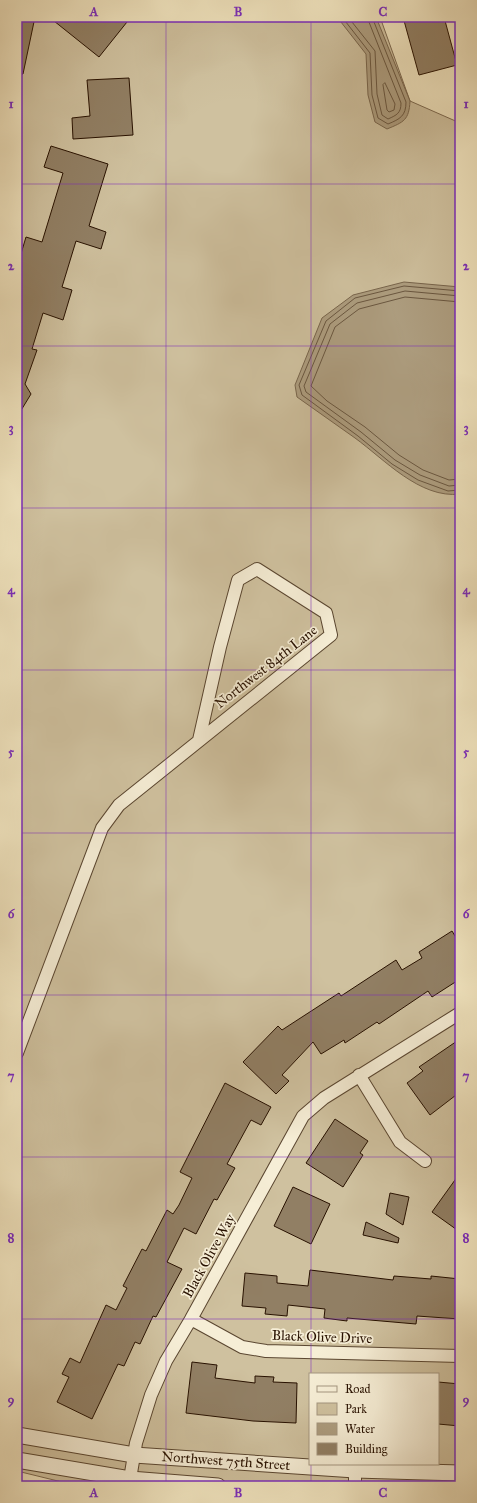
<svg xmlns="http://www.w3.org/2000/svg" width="477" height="1503" font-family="'IM FELL Great Primer',serif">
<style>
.green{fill:#cfc19f;stroke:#7c6950;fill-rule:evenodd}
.water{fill:#ad9d7f;stroke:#78654c}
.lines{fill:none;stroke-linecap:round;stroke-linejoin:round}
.shore{stroke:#6a5740;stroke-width:1}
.building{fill:#917f64;stroke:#281100}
.minor-casing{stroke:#5a4630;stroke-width:14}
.tertiary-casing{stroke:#5a4630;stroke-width:17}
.minor{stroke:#f6eed6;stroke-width:12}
.tertiary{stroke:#f6eed6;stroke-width:15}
.grid{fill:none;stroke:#7b2cbf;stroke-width:1;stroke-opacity:0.55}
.labels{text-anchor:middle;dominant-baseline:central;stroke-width:3.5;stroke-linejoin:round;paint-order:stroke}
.street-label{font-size:14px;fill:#281100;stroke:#f6eed6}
.neatline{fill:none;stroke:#7b2cbf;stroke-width:1.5}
.grid-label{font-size:13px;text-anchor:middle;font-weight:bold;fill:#7b2cbf}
</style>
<rect width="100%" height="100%" fill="#f1e5c0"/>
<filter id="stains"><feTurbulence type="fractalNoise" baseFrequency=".005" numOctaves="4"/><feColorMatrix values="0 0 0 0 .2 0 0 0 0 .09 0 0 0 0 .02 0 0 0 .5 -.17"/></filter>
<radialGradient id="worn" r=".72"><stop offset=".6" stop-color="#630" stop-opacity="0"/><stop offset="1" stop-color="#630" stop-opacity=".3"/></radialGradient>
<path class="green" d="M17 17H380L410 101 460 123V1486H100L62 1482 17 1471ZM310 1374H438V1464H310Z"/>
<path class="water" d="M337 17H376L410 101C409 120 404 122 387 129L375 122 368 95 366 54Z
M404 282 460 287V494C420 499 384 459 355 438 336 424 316 411 297 397L295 385 322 318 353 295Z"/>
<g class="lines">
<path class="shore" d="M342 17 370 53 372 95 378 118 388 124C400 119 406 116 406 102L372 17
M348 17 375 51 377 94 382 115 388 119C397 115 401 113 401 103L367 17
M385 83 395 104 394 110 389 112 387 110 383 85Z
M460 291 404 286 355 298 326 321 299 385 302 395 358 436 392 464 418 480 448 491 460 490
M460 296 405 291 357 303 330 324 304 386 306 392 361 432 395 460 420 475 449 486 460 485
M460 302 405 297 359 309 335 327 311 386 327 401 365 427 399 455 423 470 449 480 460 479"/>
</g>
<path class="building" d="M17 17H35L23 74H17Z
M49 17H131L99 57Z
M403 17H444L457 65 419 75Z
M129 78 133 135 73 139 72 118 90 116 87 80Z
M51 146 108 164 89 226 106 232 101 249 76 241 62 287 72 290 63 320 43 313 32 349 37 350 25 384 31 394 17 417V267L26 237 42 242 63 173 44 167Z
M452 931 460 944V979L432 997 428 991 379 1024 377 1022 345 1043 344 1040 321 1054 313 1042 282 1075 289 1081 276 1094 243 1062 278 1026 282 1030 339 993 341 996 396 960 402 970 422 958 419 952Z
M460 1039V1092L430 1115 407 1083 423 1071 419 1067Z
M225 1083 271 1107 261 1125 251 1120 227 1164 235 1168 217 1200 214 1199 196 1234 184 1228 167 1262 182 1269 156 1317 153 1316 140 1344 135 1342 124 1366 118 1364 92 1419 57 1402 69 1377 62 1374 70 1358 80 1363 106 1305 116 1310 127 1288 123 1286 142 1249 146 1251 167 1210 173 1214 179 1205 192 1178 180 1172Z
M335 1119 368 1141 360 1153 363 1155 343 1187 306 1163Z
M460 1173V1232L432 1212Z
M293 1187 330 1204 311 1244 274 1226Z
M390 1193 409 1197 403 1225 386 1214Z
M366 1222 399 1238 398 1243 363 1235Z
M310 1270 393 1280 394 1276 431 1279V1276L460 1279V1319L417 1316 416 1324 347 1318V1321L324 1318 325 1309 288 1305 287 1316 265 1314 266 1308 242 1306 245 1273 277 1276V1283L308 1286Z
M192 1362 217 1365 215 1378 255 1383V1376L274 1377 273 1382 297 1383 296 1423 253 1421 186 1413Z
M438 1382 460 1384V1426L438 1424Z"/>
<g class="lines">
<g class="minor-casing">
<path id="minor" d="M17 1053 102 828 119 805 331 635 326 613 257 569 238 580 220 647 199 740
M359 1075 400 1142 425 1161
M191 1319 242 1347 266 1351 460 1356
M355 1470V1486
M130 1479 136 1443 151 1395 166 1361 191 1319 303 1116 324 1098 460 1013"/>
</g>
<g class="tertiary-casing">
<path id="tertiary" d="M17 1435 134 1455 355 1470 460 1473
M17 1460 130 1479 218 1486"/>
</g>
<use href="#minor" class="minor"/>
<use href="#tertiary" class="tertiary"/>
</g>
<path class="grid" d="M166 17V1486M311 17V1374M17 184H460M17 346H460M17 508H460M17 670H460M17 833H460M17 995H460M17 1157H460M17 1319H460M311 1464V1486"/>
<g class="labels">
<g class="street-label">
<text transform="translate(266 667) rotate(-38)">Northwest 84th Lane</text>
<text transform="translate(209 1256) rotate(-61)">Black Olive Way</text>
<text transform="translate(322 1337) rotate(2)">Black Olive Drive</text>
<text transform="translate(226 1461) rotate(4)">Northwest 75th Street</text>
</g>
</g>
<rect width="477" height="1503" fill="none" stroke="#f1e5c0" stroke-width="44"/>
<rect x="309" y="1373" width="130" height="92" fill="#f6eed6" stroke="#a49680"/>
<rect x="317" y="1386" width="20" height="6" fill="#f6eed6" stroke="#a49680"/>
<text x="345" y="1393" font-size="12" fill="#281100">Road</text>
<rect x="317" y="1403" width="20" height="12" fill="#cfc19f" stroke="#a49680"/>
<text x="345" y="1413" font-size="12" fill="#281100">Park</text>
<rect x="317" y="1423" width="20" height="12" fill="#ad9d7f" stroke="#a49680"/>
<text x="345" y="1433" font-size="12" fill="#281100">Water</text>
<rect x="317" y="1443" width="20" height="12" fill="#917f64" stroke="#a49680"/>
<text x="345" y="1453" font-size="12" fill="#281100">Building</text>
<rect x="22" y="22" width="433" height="1459" class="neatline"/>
<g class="grid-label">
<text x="94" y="16">A</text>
<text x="238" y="16">B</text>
<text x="383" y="16">C</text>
<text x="11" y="108">1</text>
<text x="466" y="108">1</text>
<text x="11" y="270">2</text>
<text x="466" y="270">2</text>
<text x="11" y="432">3</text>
<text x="466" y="432">3</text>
<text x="11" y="594">4</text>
<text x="466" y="594">4</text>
<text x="11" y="756">5</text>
<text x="466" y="756">5</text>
<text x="11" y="918">6</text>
<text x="466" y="918">6</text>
<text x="11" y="1080">7</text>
<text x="466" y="1080">7</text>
<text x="11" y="1242">8</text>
<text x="466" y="1242">8</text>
<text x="11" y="1404">9</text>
<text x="466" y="1404">9</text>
<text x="94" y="1497">A</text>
<text x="238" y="1497">B</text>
<text x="383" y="1497">C</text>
</g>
<rect width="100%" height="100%" filter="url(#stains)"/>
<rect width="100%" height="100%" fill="url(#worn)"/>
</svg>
